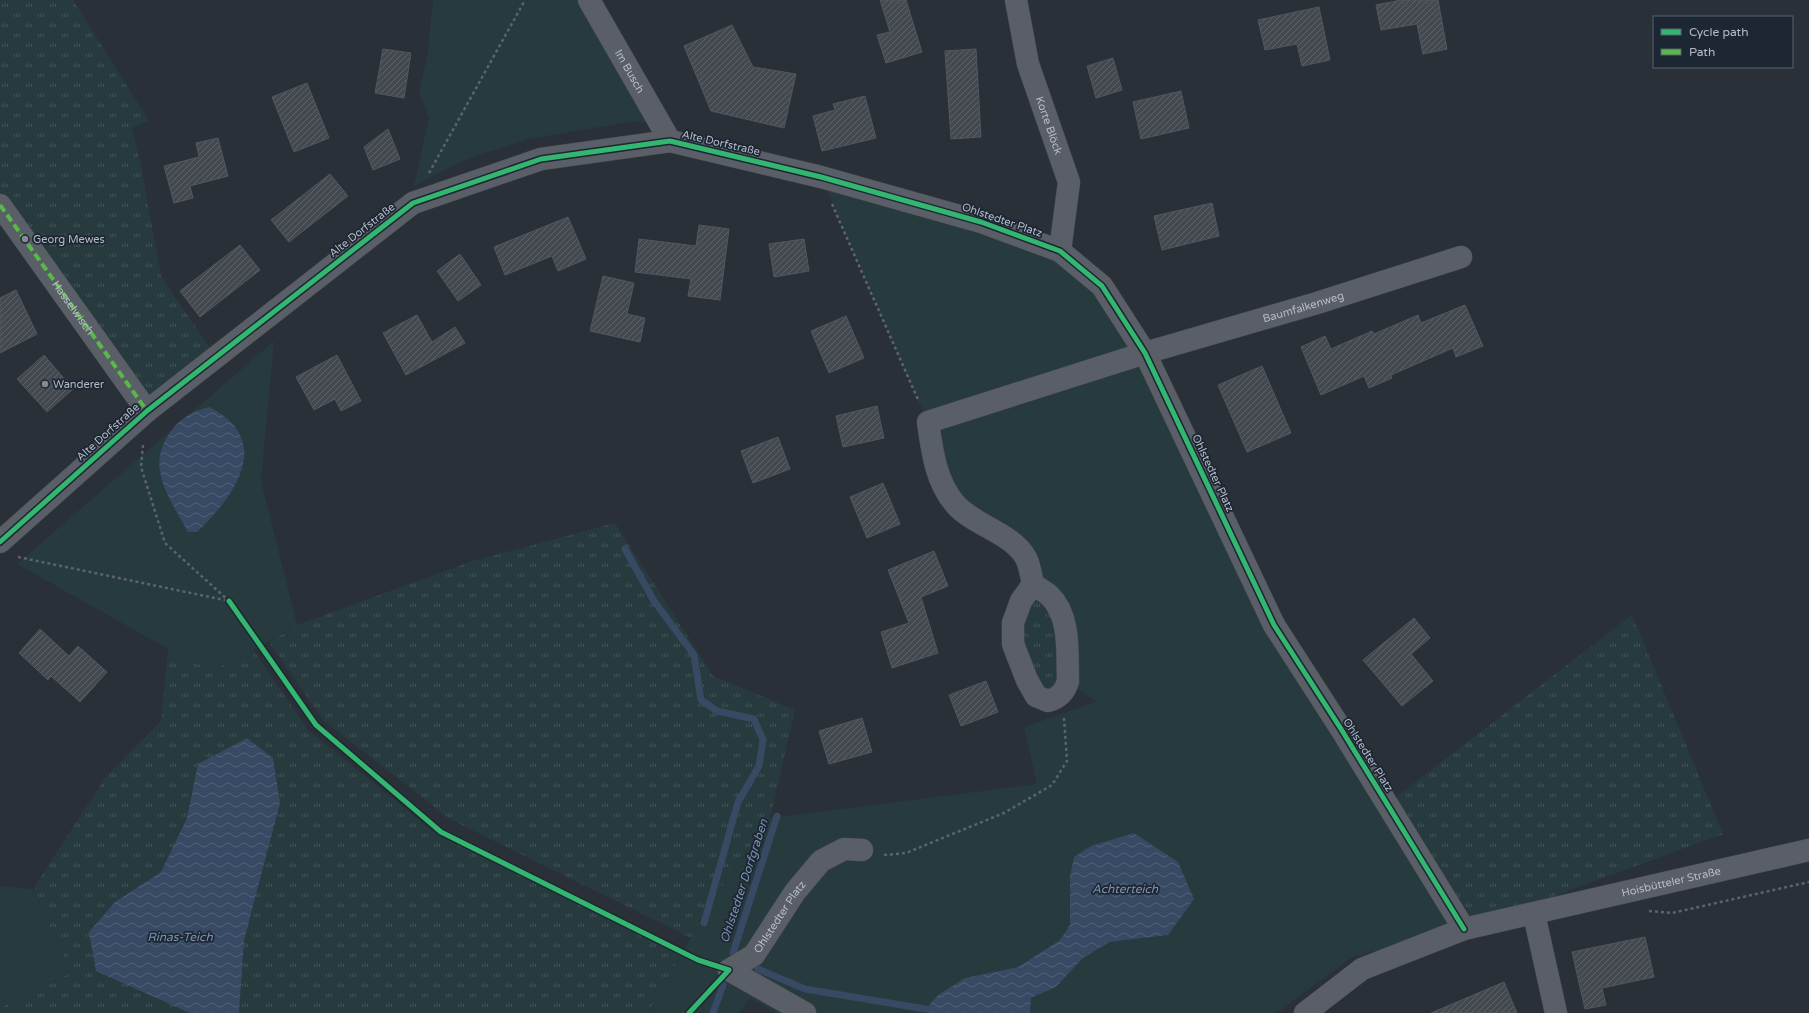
<svg xmlns="http://www.w3.org/2000/svg" width="1809" height="1013" font-family="'Varela Round',sans-serif">
<style>
.grass{fill:url(#grass-tufts)}
.green{fill:#273a3e}
.water{fill:url(#water-waves)}
.lines{fill:none;stroke-linecap:round;stroke-linejoin:round}
.stream{stroke:#384963;stroke-width:7}
.building{fill:url(#building-hatch);stroke:#52575f}
.minor-casing{stroke:#484c53;stroke-width:23}
.path{stroke:#5d636a;stroke-width:2.5;stroke-dasharray:3 3;stroke-linecap:butt}
.minor{stroke:#5a5e66;stroke-width:22}
.quiet{stroke:#58b947;stroke-width:4;stroke-dasharray:8 4;stroke-linecap:butt}
.cycleway-casing{stroke:#1d2633;stroke-width:8}
.cycleway{stroke:#33b770;stroke-width:5}
.poi-dot{fill:#848b96;stroke:#1d2633;stroke-width:1.5}
.labels{text-anchor:middle;dominant-baseline:central;stroke-width:3.5;stroke-linejoin:round;paint-order:stroke}
.street-label{font-size:11px;fill:#b4bcc9;stroke:#1d2633}
.poi-label{font-size:11px;fill:#b4bcc9;stroke:#1d2633;text-anchor:start}
.water-label{font-size:12px;font-style:italic;fill:#7c92b1;stroke:#1d2633}
</style>
<defs>
<pattern id="grass-tufts" width="24" height="20" patternUnits="userSpaceOnUse"><rect width="24" height="20" fill="#273a3e"/><path d="M3 7l-1-3M5 7V3M7 7l1-3M15 17l-1-3M17 17v-4M19 17l1-3" fill="none" stroke="#445559"/></pattern>
<pattern id="water-waves" width="16" height="10" patternUnits="userSpaceOnUse"><rect width="16" height="10" fill="#384963"/><path d="M0 5q4-4 8 0t8 0" fill="none" stroke="#526178"/></pattern>
<pattern id="building-hatch" width="6" height="6" patternUnits="userSpaceOnUse"><rect width="6" height="6" fill="#444950"/><path d="M-1 1l2-2M0 6l6-6M5 7l2-2" fill="none" stroke="#5d6168"/></pattern>
</defs>
<rect width="100%" height="100%" fill="#2a3038"/>
<path class="grass" d="M0 0H73L149 121 132 128 141 166 161 276 216 357 147 411 0 204Z
M615 523 713 676 795 710 770 818 711 902 691 938 450 819 323 720 269 642 297 625 473 561Z
M1049 595 1068 681 1048 701 1013 623 1021 601Z
M1632 615 1723 834 1464 929 1387 804Z
M252 648 308 730 438 835 683 952 648 1013H0V1008L71 973 33 889 105 778 161 721 168 649 213 671Z"/>
<path class="green" d="M434 0H589L658 121 629 122 528 139 467 159 414 186 429 118 419 91 428 53 431 15Z
M821 177 1060 251 1102 286 1274 625 1464 929 1352 957 1277 1013H1030L1031 998 1056 987 1083 958 1109 942 1168 935 1071 901 1070 925 1060 940 1018 967 965 978 926 1009 927 1013H776L750 998 739 1013H648L711 902 770 818 1037 784 1024 727 1096 702 1068 681 1067 635 1026 559 957 506 928 422Z
M274 341 261 481 297 625C269 642 241 655 213 671L168 649 17 564Z
M0 886 33 889 71 973 0 1008Z"/>
<path class="water" d="M209 407C275 440 235 496 197 532H188C178 513 163 492 160 471 156 448 172 423 192 413 197 410 204 409 209 407Z
M247 738 273 758 280 803 244 940 239 1013H190L96 971 89 932 115 902 161 872 187 818 198 764Z
M1134 833 1178 862 1194 899 1168 935 1109 942 1083 958 1056 987 1031 998 1030 1013H927L926 1009 938 995 965 978 1018 967 1060 940 1070 925V876L1074 857 1091 846Z"/>
<g class="lines">
<path class="stream" d="M625 549 654 601 694 655 701 700 717 711 754 719 763 740 759 766 738 802 704 923
M733 953 777 816
M758 969 805 989 926 1009
M713 1013 723 985"/>
</g>
<path class="building" d="M880 0H906L922 52 886 63 877 35 890 32Z
M1401 0H1438L1447 49 1423 54 1417 24 1381 30 1376 5Z
M1319 7 1330 60 1302 66 1297 44 1265 50 1258 20Z
M732 25 753 67 796 74 784 128 711 111 684 46Z
M383 49 411 53 404 98 375 93Z
M976 49 981 137 951 139 945 51Z
M1113 58 1122 90 1096 98 1087 66Z
M307 83 329 138 294 152 272 97Z
M1181 91 1189 128 1141 139 1133 102Z
M865 96 876 138 822 151 813 116 835 110 833 104Z
M388 129 400 159 373 170 364 147Z
M218 138 228 176 190 186 193 198 174 203 164 166 199 157 196 143Z
M330 174 348 196 289 242 271 220Z
M1212 203 1219 236 1162 250 1154 216Z
M568 217 586 259 558 271 552 256 505 275 494 247Z
M699 225 729 229 720 300 688 296 691 279 635 272 639 239 696 246Z
M804 239 809 271 774 277 769 244Z
M240 245 260 270 200 317 180 291Z
M460 254 481 285 458 301 437 271Z
M603 276 634 283 627 314 645 318 640 342 590 331Z
M16 290 37 334 0 353V298Z
M1465 305 1483 346 1456 357 1453 348 1391 375 1392 378 1369 388 1364 376 1321 395 1301 347 1325 336 1331 349 1372 331 1374 334 1418 315 1421 323Z
M417 315 432 342 455 327 465 343 406 375 383 333Z
M846 316 864 358 829 373 811 331Z
M44 355 73 389 47 412 17 379Z
M337 355 361 401 341 411 335 399 314 410 296 377Z
M1262 366 1291 433 1247 452 1218 385Z
M877 406 884 438 843 447 836 416Z
M778 437 790 469 753 483 741 451Z
M883 483 900 524 867 538 850 497Z
M934 551 948 586 921 597 938 653 892 668 881 632 909 623 888 570Z
M1414 618 1430 638 1411 654 1433 681 1402 706 1363 660Z
M40 629 69 656 78 646 107 672 80 702 51 676 48 680 19 653Z
M986 681 998 712 961 726 949 695Z
M862 718 872 752 829 764 819 731Z
M1645 937 1654 977 1602 988 1606 1005 1585 1009 1572 952Z
M1504 982 1517 1013H1431Z"/>
<g class="lines">
<g class="minor-casing">
<g id="minor">
<path id="s1" d="M589 0 670 141"/>
<path id="s2" d="M1016 0 1028 64 1069 182 1060 251"/>
<path d="M0 205 147 411"/>
<path d="M0 542 147 411 413 203 541 159 670 141 821 177 981 222 1060 251 1102 286 1145 353 1274 625 1341 729 1464 929"/>
<path id="s3" d="M1033 584C1038 588 1044 591 1049 595 1071 616 1067 652 1068 681 1065 692 1059 698 1048 701L1036 696 1027 680 1013 644V623L1021 601 1033 584C1031 576 1030 566 1026 558 1012 533 975 526 956 505 936 483 932 451 928 422L1145 353 1317 303 1461 257"/>
<path d="M1534 914 1556 1013"/>
<path id="s4" d="M729 970 754 955 795 892 821 861 844 849 862 850"/>
<path d="M729 970 805 1013"/>
<path id="s5" d="M1305 1013 1362 969 1464 929 1809 850"/>
</g>
</g>
<path class="path" d="M429 173 525 0
M832 204 919 402
M143 445 141 467 165 543 229 601 316 725 441 832 707 963
M18 557 229 601
M884 855 906 853 1004 813 1052 785 1067 761 1064 718
M1649 911 1672 913 1809 882
M689 1013 713 987"/>
<use href="#minor" class="minor"/>
<path class="quiet" id="s6" d="M0 205 147 411"/>
<g class="cycleway-casing">
<path id="cycleway" d="M0 542 147 411 413 203 541 159 670 141 821 177 981 222 1060 251 1102 286 1145 353 1274 625 1341 729 1464 929
M229 601 316 725 441 832 698 960 729 970 689 1013"/>
</g>
<use href="#cycleway" class="cycleway"/>
</g>
<g class="poi-dot">
<circle cx="25" cy="239" r="4"/>
<circle cx="45" cy="384" r="4"/>
</g>
<g class="labels">
<g class="street-label">
<text stroke="none"><textPath href="#s1" startOffset="82">Im Busch</textPath></text>
<text stroke="none"><textPath href="#s2" startOffset="130">Korte Blöck</textPath></text>
<text transform="translate(721 143) rotate(13)">Alte Dorfstraße</text>
<text transform="translate(1002 220) rotate(19)">Ohlstedter Platz</text>
<text transform="translate(362 230) rotate(-38)">Alte Dorfstraße</text>
<text stroke="none"><textPath href="#s3" startOffset="872">Baumfalkenweg</textPath></text>
<text stroke="none"><textPath href="#s6" startOffset="126">Hasselwisch</textPath></text>
<text transform="translate(108 432) rotate(-42)">Alte Dorfstraße</text>
<text transform="translate(1213 473) rotate(65)">Ohlstedter Platz</text>
<text transform="translate(1368 755) rotate(58)">Ohlstedter Platz</text>
<text stroke="none"><textPath href="#s5" startOffset="394">Hoisbütteler Straße</textPath></text>
<text stroke="none"><textPath href="#s4" startOffset="75">Ohlstedter Platz</textPath></text>
</g>
<g class="poi-label">
<text x="33" y="239">Georg Mewes</text>
<text x="53" y="384">Wanderer</text>
</g>
<g class="water-label">
<text transform="translate(744 881) rotate(-72)">Ohlstedter Dorfgraben</text>
<text x="1125" y="889">Achterteich</text>
<text x="180" y="937">Rinas-Teich</text>
</g>
</g>
<rect x="1653" y="16" width="140" height="52" fill="#1d2633" stroke="#59626f"/>
<rect x="1661" y="29" width="20" height="6" fill="#33b770" stroke="#59626f"/>
<text x="1689" y="36" font-size="12" fill="#b4bcc9">Cycle path</text>
<rect x="1661" y="49" width="20" height="6" fill="#58b947" stroke="#59626f"/>
<text x="1689" y="56" font-size="12" fill="#b4bcc9">Path</text>
</svg>
